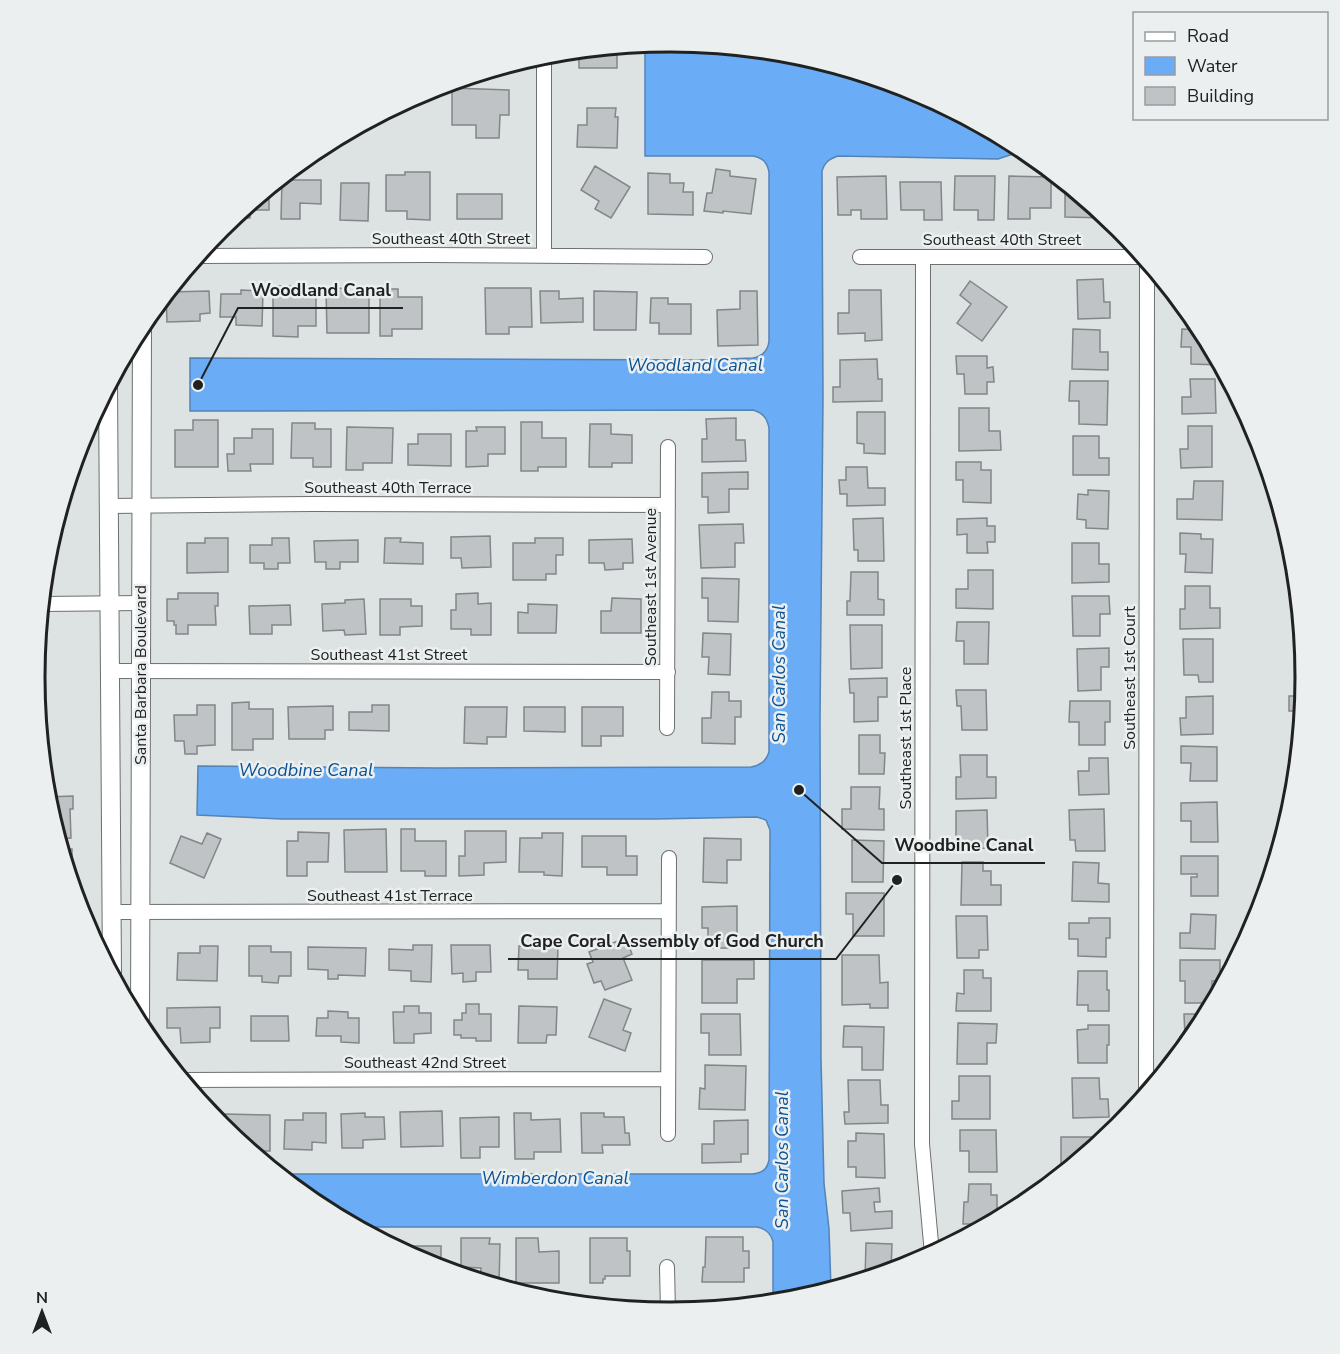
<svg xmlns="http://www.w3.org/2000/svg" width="1340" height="1354" font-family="'Nunito Sans',sans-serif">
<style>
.water{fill:#6aacf6;stroke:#5483b6;stroke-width:1.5}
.building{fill:#bfc3c5;stroke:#838688;stroke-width:1.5}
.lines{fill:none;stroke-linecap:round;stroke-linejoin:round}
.street-casing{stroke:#6c7070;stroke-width:16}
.secondary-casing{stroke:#6c7070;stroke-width:20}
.street{stroke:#fff;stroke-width:14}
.secondary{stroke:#fff;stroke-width:18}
.labels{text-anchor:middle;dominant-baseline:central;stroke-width:5;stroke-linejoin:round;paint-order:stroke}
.street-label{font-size:16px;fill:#202222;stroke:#ebefef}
.water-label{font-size:18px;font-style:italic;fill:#0b5295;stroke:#ebefef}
.rim{fill:none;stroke:#202222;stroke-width:3}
.leader{fill:none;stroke:#202222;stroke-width:2}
.callout-dot{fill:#202222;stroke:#ebefef;stroke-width:2}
.callout-label{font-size:18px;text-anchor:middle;font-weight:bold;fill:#202222;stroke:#ebefef;stroke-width:5;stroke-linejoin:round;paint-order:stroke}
</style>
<rect width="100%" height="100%" fill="#dde2e2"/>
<path class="water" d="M670 42 794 54 914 90 1021 148 1013 154 998 159 838 156C829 159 825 162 822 171L823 397 820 721 821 1059 824 1183 829 1229 831 1289 794 1300 773 1302V1242C771 1233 766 1229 757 1227H357L317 1205 278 1174H752C762 1173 767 1170 769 1160L770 830 766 820 757 817 655 819H282L197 815 198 766 438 768 751 767C761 765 766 761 769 752V428C767 418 763 413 753 410L190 411V358L701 360 753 358C763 356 768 351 769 341V172C767 162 763 158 753 156H645V44Z"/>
<path class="building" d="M625 46V51H617V68H579V50Z
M452 88 509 90V115H500L499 138H476V125H452Z
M587 108H616L615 117H618L617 148 577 147 578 125H587Z
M595 166 630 187 611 218 595 209 599 201 581 190Z
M716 169 730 171V176L756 179 751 214 723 211V213L704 211 707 193H712Z
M405 172H430V220L407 219V211H386V175H405Z
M648 173 670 174V183H684L683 192H693V215L648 214Z
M886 176 887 219H861V210H851V215H838L837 177Z
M955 176H995L994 220H978V210H954Z
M1009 176 1051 177V208H1030V219H1008Z
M282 180H321V204L300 203V219H281Z
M900 182H941L942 220H924V210H901Z
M341 183H369L368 221 340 220Z
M267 190H269V210H250V218H233Z
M1076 192 1106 216V218L1065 217V194L1076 195Z
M457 194H502V219H457Z
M1103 279 1104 302H1110V318L1078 319 1077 280Z
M970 281 1007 307 982 341 957 323 971 304 960 295Z
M273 286H290V294H316V326H298V337L273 336Z
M348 288V296L369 295V333H327L326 289Z
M485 288H531L532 327H509V334H486Z
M380 289H398V297H422V329H392V336H380Z
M241 290 263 291 262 326 236 325V317H220L221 294H241Z
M849 290H881L882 340 865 341V333L838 334V313H849Z
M209 291 210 313 200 314V321L167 322 166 294 168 292Z
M540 291H559V299L583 298V322L541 323Z
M594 291 637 292 636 330H594Z
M740 291H757L758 345 718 346 717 310 740 309Z
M651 298H668V304H691V334H659V323H650Z
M1181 302 1193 318H1181Z
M1073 329 1100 330V352H1108V370L1072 369Z
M1182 329 1202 330 1220 365 1191 364V347H1181Z
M956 356H987V368L993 367 994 382H987V394H965L964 374H957Z
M877 359 878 379H882V401L833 402V387H840V360Z
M1190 379H1215L1216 413 1182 414V397H1191Z
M1070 381H1108L1107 425 1079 424V401H1069Z
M959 408H989V431H1000L1001 450 959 451Z
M857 412H885V454L864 453V444L857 443Z
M736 418V440H745L746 461 702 462V439H707L706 419Z
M193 420H218V467H175V430H193Z
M521 422H542V438H566V467H538V471H521Z
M292 423H315V429H331V467H313V458H291Z
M590 424H611V434L632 435V463H612V467H589Z
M1188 426H1212V467L1181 468 1180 449H1188Z
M347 427 393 428 392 463H363V470H346Z
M476 427H505V454H488V466L466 467V431H477Z
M252 429H273V464H250L251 471H228L227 454H234V438H252Z
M418 434H451V466L408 465V444H418Z
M1073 436H1099V458H1109V475H1073Z
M956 462H981V470H991V503L963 502V480H956Z
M846 467H867L868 488H885V505L847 506V494H840L839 480H846Z
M748 472V489H729V512L708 513V497H702V473Z
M1194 481H1223L1222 520 1177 519V499H1193Z
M1088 490 1109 491 1108 529 1086 528V520L1077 519 1078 494 1088 495Z
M883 518 884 561H858V550H854L853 519Z
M987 518V526H995V542H987L988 553H967V534L957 535V519Z
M743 524 744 543H735V567L701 568 699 525Z
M1180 533 1201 534V539H1213L1212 573 1185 572 1186 554H1180Z
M490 536 491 567 462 568 461 558H451V537Z
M205 538H228V572L187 573V543H205Z
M272 538H289L290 563H278V569H264V563H250V545H272Z
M385 538H401L400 542 423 543V564L384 563Z
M535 538H563V555H556V574H546V580H513V543H535Z
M632 539 633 563H623V569L605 570 604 563H589V540Z
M358 540V562H340V569H326V562H315L314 541Z
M1072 543H1099V564H1109V582L1072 583Z
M968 570H993V609L956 608V589H968Z
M851 572H878V599L884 600V615H847V601H850Z
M702 578 739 579 738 622 708 621V598H702Z
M1185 586H1210V608H1220V628L1180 629V609H1185Z
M178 593H218V606H215L216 625H188V634H176V625H174V621H167V599H178Z
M478 593V604L491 603V635H471V629H451V610H456V594Z
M1072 596H1109L1110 614H1100V636H1073Z
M612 598 641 599V633H601V611H611Z
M364 599 366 634 345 635 344 630 323 631 322 604 345 603V600Z
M380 599H411V606H422V626L400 627V635H380Z
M528 604 557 605 556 633H518V612L528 613Z
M290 605 291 625H272V634H250L249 606Z
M1295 610H1299L1301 629 1296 630Z
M957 622H989L988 664H964V641H956Z
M850 625H882V668L851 669Z
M703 633 731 634 730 675 708 674 709 657H702Z
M1183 639H1213V682H1199L1198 675H1184Z
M1295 640H1302L1305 682H1296Z
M1109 648V667H1101V690L1078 691 1077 649Z
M887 678V697H878V721L854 722V693H850L849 679Z
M956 690H986L987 730H962L961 706H957Z
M712 692H729V701H741V717H735V744L702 743V718H711Z
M1213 696V734L1181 735 1180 718H1186V697Z
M1289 696H1304L1300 733H1295V711H1289Z
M1070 701H1110V722H1105V745H1079V722H1069Z
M249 702V709H273V739H253V750H232V703Z
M197 705H215V745L197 746V754H185L184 741H175L174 715H197Z
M372 705H389V731L349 730V712H372Z
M333 706V730H325V739H289L288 707Z
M465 707H507L506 737H487V744L464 743Z
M524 707H565V732L524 731Z
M582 707H623V736H601V746H582Z
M859 735H880V753H885L884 774H859Z
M1181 746 1217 747V781H1190L1191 763H1181Z
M960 755H987V777H996V798L956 799V777H961Z
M1089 758H1108L1109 794 1079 795 1078 771H1089Z
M1291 771H1296L1295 786H1291Z
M851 787H880L879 809H884V830L842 829V809H851Z
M73 796V809H70L71 838 58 839 46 797Z
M1217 802 1218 842H1191V821H1181V803Z
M1104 809 1105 851H1076L1075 840H1070L1069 810Z
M987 810 988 848 956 849V811Z
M386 829 387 872H345L344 830Z
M401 829H415V841H446V876H425V871H401Z
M465 831H506V862L484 863V875L459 876V856H465Z
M298 832 329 833 328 862H307V876H287V841H298Z
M207 833 221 839 204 878 170 863 181 836 202 844Z
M542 833H563L562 876 544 875V872H519L520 838H542Z
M582 836H626V856H637V875H607V867H582Z
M704 838 741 839V860H727V883L703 882Z
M852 840 884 841 883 882H852Z
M72 849V863H65L61 850Z
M1181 856H1218V896H1191V877H1197V874H1181Z
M962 862H983V871H991V885H1001V905H961Z
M1073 862 1099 863 1098 883 1109 884V902L1072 901Z
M846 893H884V936H853V914H846Z
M737 906V948H708V928H702V907Z
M1191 914 1216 915 1215 949 1180 948V933H1190Z
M956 916H987L988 950H979V958H957Z
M1089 918H1110V938H1106V957L1078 956V939H1069V923H1089Z
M626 938 632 954 623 958 632 980 605 990 601 981 594 983 587 964 593 962 589 952Z
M413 945H432L431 982 411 981V971L389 970V949L413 950Z
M451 945H490L491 972H476V981L463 982V973L452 974Z
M200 946H218L217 981 177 980 178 953H200Z
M249 946H271V952H291V976H279L278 983 262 982V976H249Z
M519 946 558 947 557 979H528V970H518Z
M308 947 366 948 365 976 338 975V979H328V970L308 969Z
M842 955H879L880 983 888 982V1008H870V1004L842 1005Z
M702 960H754V979H737V1003H702Z
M1180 960H1220V981H1212V1003H1185V981H1180Z
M964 970H983V978H991V1011H956L957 993 964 994Z
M1078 971H1107V990H1109V1011H1088V1005H1077Z
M604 999 631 1009 623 1030 631 1033 625 1051 589 1037Z
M466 1004H479V1014H491V1041H476V1038H461V1035H454V1020H462V1013H466Z
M404 1006H419V1013H431V1033L414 1034V1043H394L393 1012H404Z
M519 1006 557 1007 556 1035H547L546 1043H518Z
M220 1007V1028H210V1042L181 1043 180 1028H167V1008Z
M328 1011 348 1012V1018H359V1043L341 1042V1036H316L317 1018H328Z
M701 1014H740L741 1055H709V1033H701Z
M1184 1014H1207L1198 1030 1180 1053V1037H1185Z
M251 1016H288L289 1041H251Z
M958 1023 997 1024 996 1043H987V1064H957Z
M1088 1025H1109V1045H1107V1063H1078L1077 1030 1088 1029Z
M844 1026 884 1027 883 1070H862V1047H843Z
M705 1065 746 1066 745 1110 699 1109 700 1088 705 1089Z
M959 1076H990V1119H952V1101H959Z
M1072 1078H1099L1100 1099H1108L1109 1117 1073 1118Z
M848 1080H880L881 1105H888V1123L845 1124 844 1112H849Z
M442 1111 443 1146 401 1147 400 1112Z
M303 1113H326V1143L312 1142V1150L284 1149 285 1120H303Z
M365 1113V1117H384L385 1139 363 1140V1148H342L341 1114Z
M514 1113H531V1120L560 1119 561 1152H534V1159H515Z
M581 1113H604V1117H624L625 1133H629L630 1145H602L603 1153H582Z
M224 1114 270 1115V1151H250L228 1133V1131L224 1129Z
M499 1117V1147H480V1158H461L460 1118Z
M748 1120V1154H741V1162L702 1163V1144H714V1121Z
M960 1130H996L997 1172H969V1151H960Z
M856 1133 884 1134 885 1178 856 1177V1167H848V1141H856Z
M1061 1137H1106L1061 1175Z
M969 1184H991V1195H997V1220L987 1224H963L964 1202H968Z
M879 1188 880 1202H874L875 1212 892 1211V1228L851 1231 850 1213H843L842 1191Z
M706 1237H743V1251H749V1268H744V1282H702L703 1267H705Z
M461 1238H490L489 1244H500L499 1284H491L480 1280 481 1268 461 1267Z
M516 1238H538L539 1252 559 1251V1283H516Z
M590 1238H627V1251H630V1276H605V1279H603V1283H590Z
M866 1243 892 1244 891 1271 865 1279Z
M411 1246H441V1269L426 1264 405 1252H411Z"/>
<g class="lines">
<g class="street-casing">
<path id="street" d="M544 54V256
M197 256 427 255 705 257
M860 257H1143
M923 257 922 1144 932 1254
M109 506 312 504 668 505
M42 604 141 603
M110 671 668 672
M667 728 668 447
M112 912 668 911
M182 1080 668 1079
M1146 1094 1147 261
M668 1134 669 858
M667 1267 668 1312"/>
</g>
<g class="secondary-casing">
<path id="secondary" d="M108 386 112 975
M140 1028 142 323"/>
</g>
<use href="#street" class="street"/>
<use href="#secondary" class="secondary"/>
</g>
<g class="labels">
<g class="street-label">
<text x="451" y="239">Southeast 40th Street</text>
<text x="1002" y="240">Southeast 40th Street</text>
<text x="388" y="488">Southeast 40th Terrace</text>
<text transform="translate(651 587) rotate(-90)">Southeast 1st Avenue</text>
<text x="389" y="655">Southeast 41st Street</text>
<text transform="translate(141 675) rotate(-90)">Santa Barbara Boulevard</text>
<text transform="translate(1130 678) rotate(-90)">Southeast 1st Court</text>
<text transform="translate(906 738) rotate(-90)">Southeast 1st Place</text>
<text x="390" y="896">Southeast 41st Terrace</text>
<text x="425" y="1063">Southeast 42nd Street</text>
</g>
<g class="water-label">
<text x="695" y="365">Woodland Canal</text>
<text transform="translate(779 674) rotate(-90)">San Carlos Canal</text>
<text x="306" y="770">Woodbine Canal</text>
<text transform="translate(782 1160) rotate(-90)">San Carlos Canal</text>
<text x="555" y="1178">Wimberdon Canal</text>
</g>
</g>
<path d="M0 0H1340V1354H0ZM45 677a625 625 0 1 1 1250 0a625 625 0 1 1-1250 0Z" fill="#ebefef" fill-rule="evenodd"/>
<path class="rim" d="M45 677a625 625 0 1 1 1250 0a625 625 0 1 1-1250 0Z"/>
<path class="leader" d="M198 385L238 308H403M799 790L882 863H1045M897 880L836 959H508"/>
<g class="callout-dot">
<circle cx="198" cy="385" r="6"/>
<circle cx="799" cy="790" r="6"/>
<circle cx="897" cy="880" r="6"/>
</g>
<g class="callout-label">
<text x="321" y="296">Woodland Canal</text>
<text x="964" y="851">Woodbine Canal</text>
<text x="672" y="947">Cape Coral Assembly of God Church</text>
</g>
<rect x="1133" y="12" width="195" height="108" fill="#ebefef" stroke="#9a9d9d" stroke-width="1.5"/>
<rect x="1145" y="32" width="30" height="9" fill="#ffffff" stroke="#9a9d9d" stroke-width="1.5"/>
<text x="1187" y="42" font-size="18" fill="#202222">Road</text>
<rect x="1145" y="57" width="30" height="18" fill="#6aacf6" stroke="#9a9d9d" stroke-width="1.5"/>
<text x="1187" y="72" font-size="18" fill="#202222">Water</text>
<rect x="1145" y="87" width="30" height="18" fill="#bfc3c5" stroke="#9a9d9d" stroke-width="1.5"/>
<text x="1187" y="102" font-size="18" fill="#202222">Building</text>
<g transform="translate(42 1312)" stroke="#ebefef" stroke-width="4.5" paint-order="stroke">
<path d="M0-4.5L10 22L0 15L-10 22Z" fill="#202222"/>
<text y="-9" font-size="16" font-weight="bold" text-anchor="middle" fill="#202222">N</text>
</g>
</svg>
